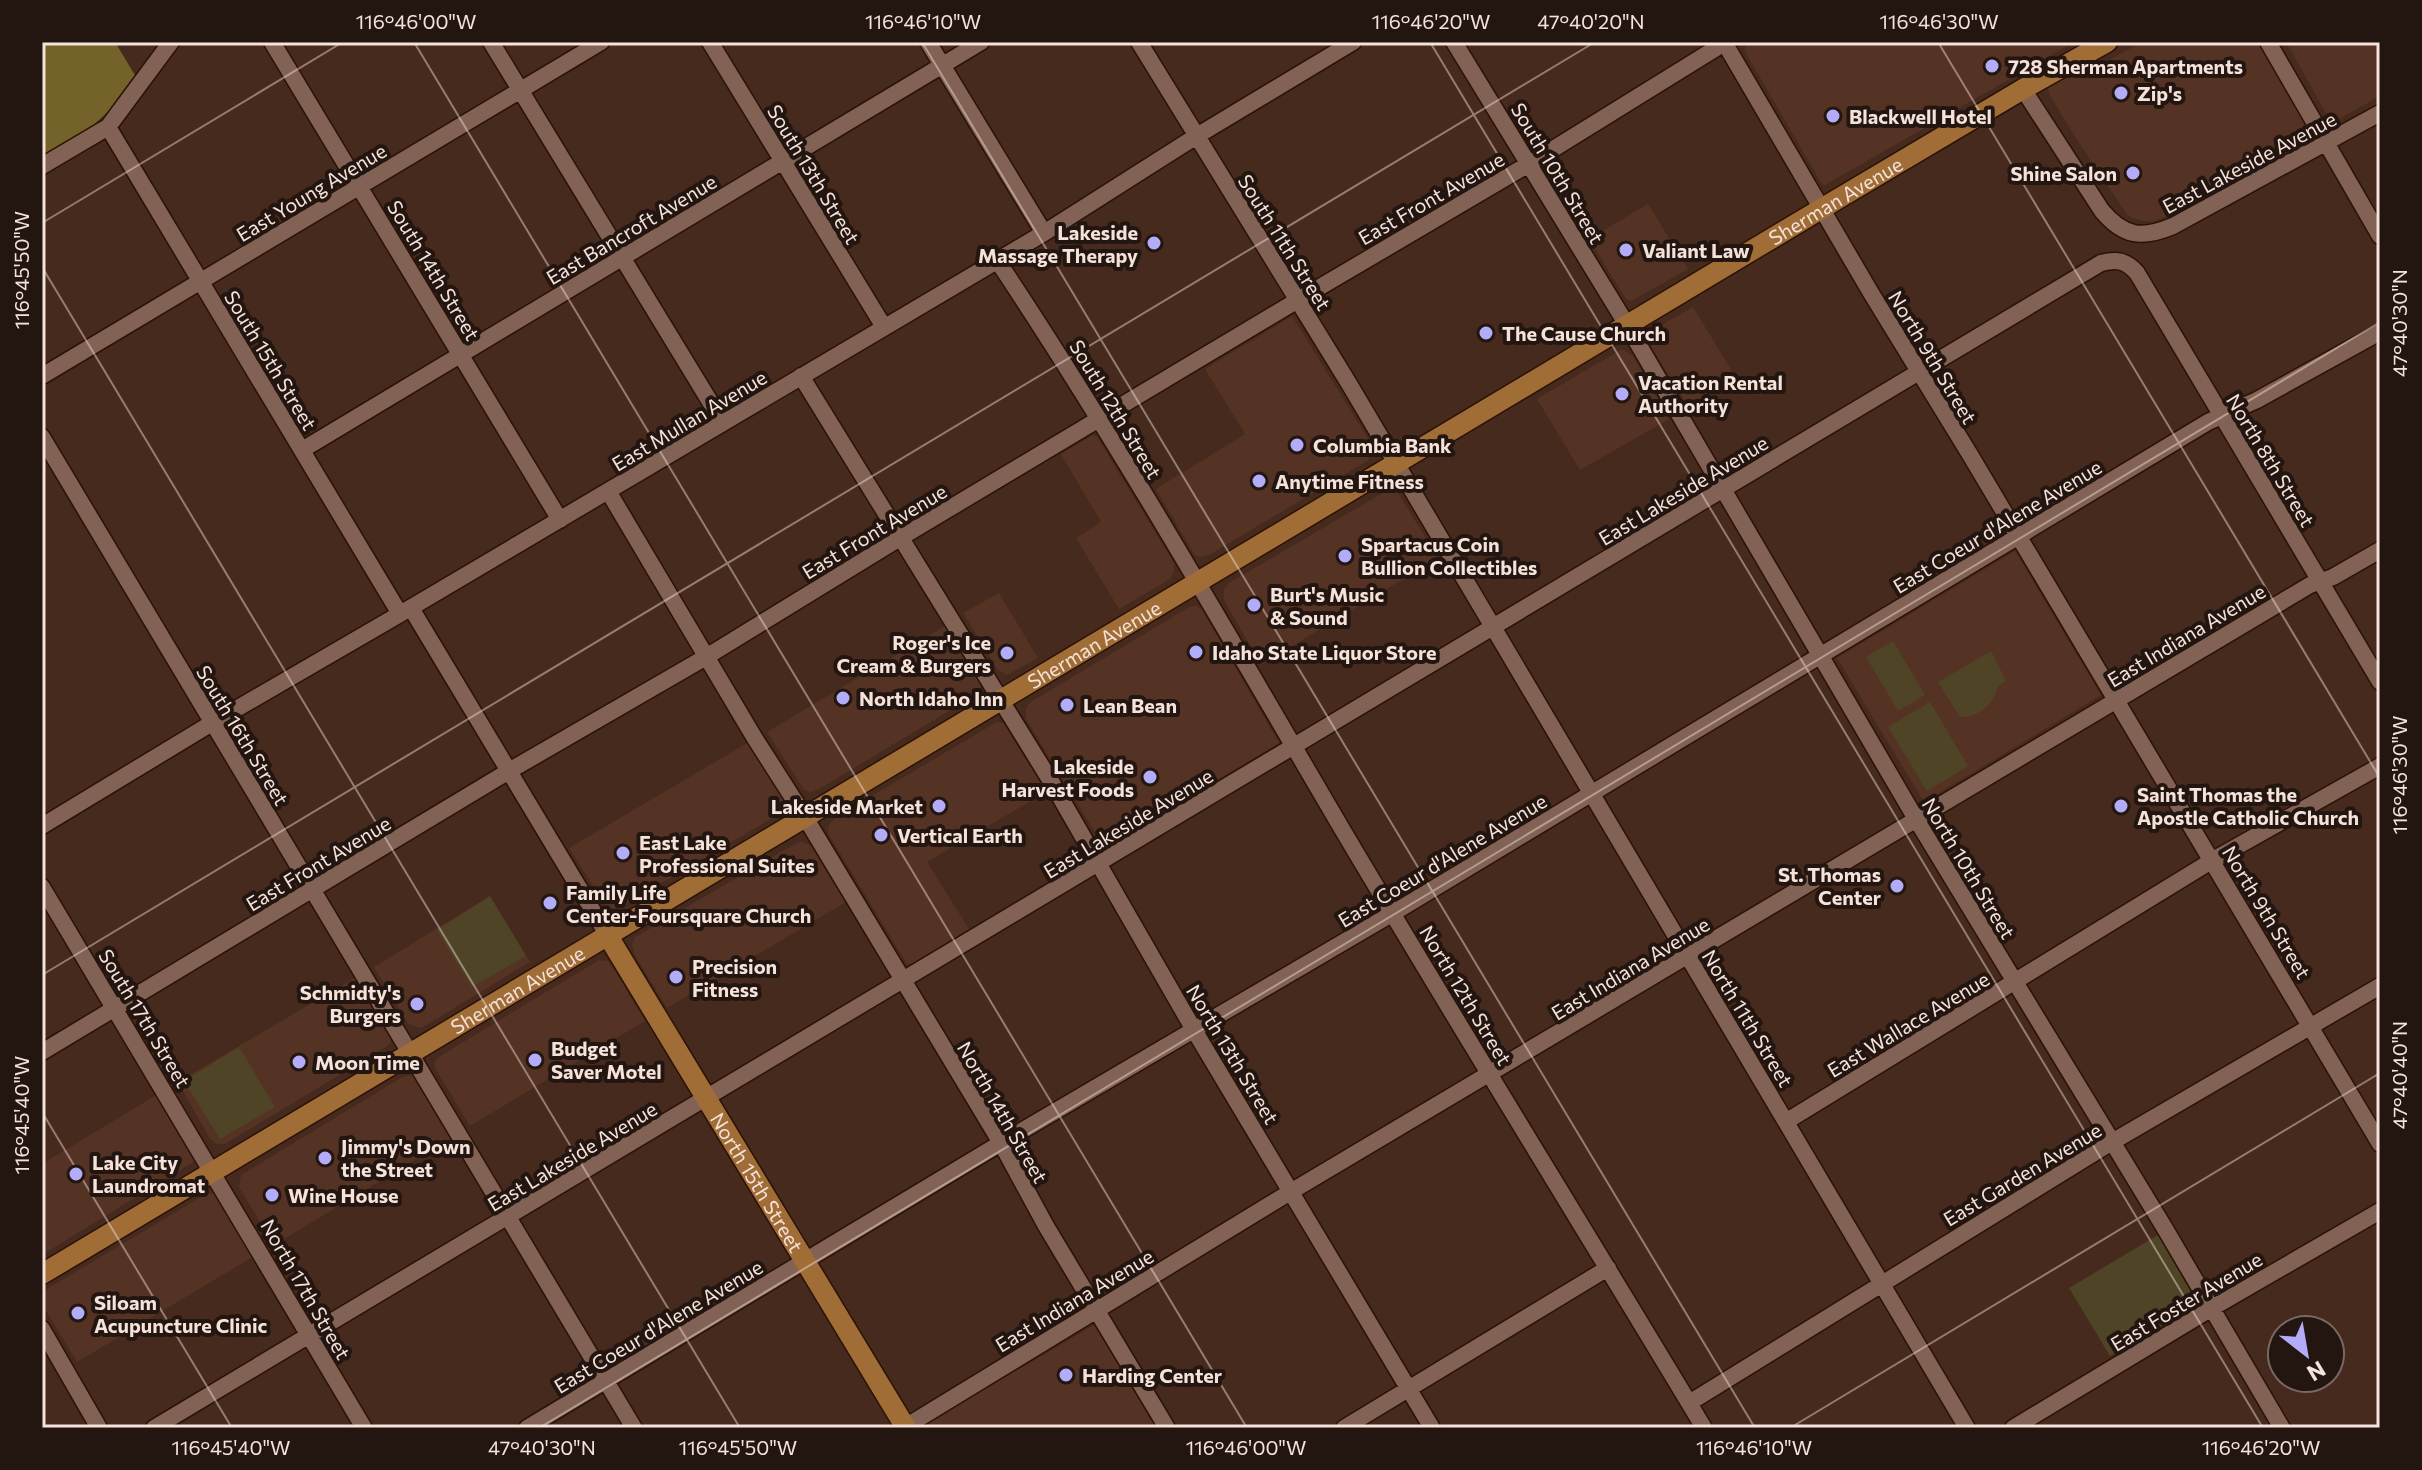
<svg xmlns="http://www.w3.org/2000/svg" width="2422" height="1470" font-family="Commissioner,sans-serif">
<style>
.built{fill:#553324}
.green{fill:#4f4426}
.forest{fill:#74622b}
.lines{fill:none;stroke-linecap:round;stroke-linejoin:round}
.minor-casing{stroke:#2b1206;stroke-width:19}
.major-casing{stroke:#2b1206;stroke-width:23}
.minor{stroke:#826254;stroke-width:16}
.major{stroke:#a06d37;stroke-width:20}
.ticks{fill:none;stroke:#f5e2da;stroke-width:2;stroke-opacity:0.45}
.poi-dot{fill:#b3adf9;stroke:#231611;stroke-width:3}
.labels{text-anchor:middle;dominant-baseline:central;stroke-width:8;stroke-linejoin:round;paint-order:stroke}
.poi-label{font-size:20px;font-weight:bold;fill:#f5e2da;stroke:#231611;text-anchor:start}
.street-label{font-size:20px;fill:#f5e2da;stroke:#231611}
.neatline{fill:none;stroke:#f5e2da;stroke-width:3}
.ticks-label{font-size:20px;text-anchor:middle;fill:#f5e2da}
</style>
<rect width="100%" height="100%" fill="#462a1d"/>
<path class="built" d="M1747 42H2074L1825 185 1822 184 1744 50Z
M2142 42H2259L2303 120 2305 130 2304 138 2297 144 2165 217 2154 221H2143L2128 216 2081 146 2050 96 2048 88 2062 76 2090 70Z
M2286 42H2380V96L2339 119 2332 117 2326 113Z
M1648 204 1688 269 1631 301 1626 299 1589 239Z
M1693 307 1736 378 1688 407 1652 348 1650 338 1654 329Z
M1292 316 1372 445 1371 456 1367 461 1209 555 1198 557 1194 554 1156 489 1245 434 1205 369Z
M1622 349 1633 356 1669 419 1580 470 1537 399Z
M1093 435 1097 437 1174 563V572L1170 579 1119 609 1076 538 1101 522 1061 454Z
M1393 490 1398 493 1438 558 1261 665 1224 600V589L1229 583 1381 494Z
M2015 551 2101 695 1924 802 1837 658Z
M999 593 1038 658 1007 675 997 669 963 613Z
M1191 606H1197L1202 610 1279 743 1104 847 1026 719V708L1029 703Z
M945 626 980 682 981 686 977 694 819 789 811 792 804 790 767 732Z
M997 722 1003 723 1007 729 1046 792 927 862 969 929 913 963 907 964 829 835 828 826 836 817Z
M749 742 786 805V810L619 908H607L569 848Z
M800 841 812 846 846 902 667 1008 634 954 632 944 635 937Z
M490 896 530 962 423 1027 419 1028 408 1024 374 967Z
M599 960 608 961 612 966 645 1021 470 1126 434 1066 437 1058Z
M356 977 391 1036 390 1043 386 1047 225 1144H217L210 1139 178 1082Z
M411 1075 417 1079 453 1137 274 1245 239 1187 241 1175 404 1076Z
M158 1094 194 1158 193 1162 42 1255V1164Z
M217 1193 256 1255 77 1362 42 1304V1296L47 1289 206 1194Z
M1094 1325 1098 1328 1158 1428H923L927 1423Z"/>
<path class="green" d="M1893 641 1925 695 1898 711 1866 657Z
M1991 651 2006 681 1998 686C1995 703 1978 718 1960 717L1938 682Z
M1930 702 1968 766 1927 791 1888 727Z
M490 896 526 956 472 987 437 930Z
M239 1047 275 1107 220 1139 184 1081Z
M2158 1235 2198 1304 2110 1356 2069 1288Z"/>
<path class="forest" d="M45 42H115L136 77 110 110 90 128 42 156V55Z"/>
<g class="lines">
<g class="minor-casing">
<path id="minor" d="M272 42 560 520
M491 42 723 423
M710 42 884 327
M928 42 1044 233
M1139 42 1348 382 1967 1428
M1454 42 1627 325 1916 819 2164 1227 2282 1428
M1724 42 1871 293 1969 453 2380 1144
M2268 42 2380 236
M2023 89 2102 211C2124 237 2142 239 2173 226L2380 113
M108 127 400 614
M42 166 108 127 171 42
M997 260C1120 445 1230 638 1342 829 1461 1030 1584 1228 1704 1428
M42 376 601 42
M801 376 1052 783 1194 1030 1432 1428
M42 437 634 1428
M302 450 981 42
M608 491 754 737 805 817 1001 1143 1046 1226 1167 1428
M411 608 608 936
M42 826 212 723 400 614 1044 233 1195 137 1353 42
M42 887 364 1428
M42 1052 509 771 706 657 900 538 1298 300 1529 164 1726 42
M1787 1121 2213 860 2380 766
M42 1329 99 1428
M1689 1403 2112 1142 2380 986
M905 1427 1292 1191 2310 585 2333 577 2380 550
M154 1428 2101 263C2116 259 2126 260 2137 273L2380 682
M527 1428 1001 1143 1393 913 2208 422 2257 400 2380 332
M1344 1428 1608 1268
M2013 1428 2212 1308 2380 1211"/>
</g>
<g class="major-casing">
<g id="major">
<path id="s1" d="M608 936 906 1428"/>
<path id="s2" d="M42 1274 1836 200 2023 89 2107 42"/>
</g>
</g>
<use href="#minor" class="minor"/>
<use href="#major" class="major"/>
</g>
<path class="ticks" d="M414 42 1247 1428M922 42 1755 1428M1430 42 2263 1428M1938 42 2380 778M42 223 343 42M42 267 740 1428M42 975 1595 42M42 1112 232 1428M539 1428 2380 322M1790 1428 2380 1073"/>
<g class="poi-dot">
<circle cx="1992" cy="66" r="8"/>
<circle cx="2121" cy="93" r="8"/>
<circle cx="1833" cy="116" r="8"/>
<circle cx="2133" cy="173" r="8"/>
<circle cx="1154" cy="243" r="8"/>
<circle cx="1626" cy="250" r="8"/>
<circle cx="1486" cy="333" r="8"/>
<circle cx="1622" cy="394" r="8"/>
<circle cx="1297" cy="445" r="8"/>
<circle cx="1259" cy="481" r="8"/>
<circle cx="1345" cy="556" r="8"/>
<circle cx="1254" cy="605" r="8"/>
<circle cx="1196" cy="652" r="8"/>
<circle cx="1007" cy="653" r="8"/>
<circle cx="843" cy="698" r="8"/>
<circle cx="1067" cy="705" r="8"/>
<circle cx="1150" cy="777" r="8"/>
<circle cx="939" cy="806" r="8"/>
<circle cx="2121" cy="806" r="8"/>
<circle cx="881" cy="835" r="8"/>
<circle cx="623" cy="853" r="8"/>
<circle cx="1897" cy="886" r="8"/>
<circle cx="550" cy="903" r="8"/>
<circle cx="676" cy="977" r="8"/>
<circle cx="417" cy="1004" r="8"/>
<circle cx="535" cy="1060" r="8"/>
<circle cx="299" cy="1062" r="8"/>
<circle cx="325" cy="1158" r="8"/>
<circle cx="76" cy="1174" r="8"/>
<circle cx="272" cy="1195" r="8"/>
<circle cx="78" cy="1313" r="8"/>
<circle cx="1066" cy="1375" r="8"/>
</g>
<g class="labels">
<g class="poi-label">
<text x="2008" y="66">728 Sherman Apartments</text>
<text x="2137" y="93">Zip's</text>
<text x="1849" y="116">Blackwell Hotel</text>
<text x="2117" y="173" text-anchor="end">Shine Salon</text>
<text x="1138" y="232" text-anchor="end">Lakeside<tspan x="1138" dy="23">Massage Therapy</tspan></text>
<text x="1642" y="250">Valiant Law</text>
<text x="1502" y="333">The Cause Church</text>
<text x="1638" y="382">Vacation Rental<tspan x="1638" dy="23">Authority</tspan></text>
<text x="1313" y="445">Columbia Bank</text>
<text x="1275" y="481">Anytime Fitness</text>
<text x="1361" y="544">Spartacus Coin<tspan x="1361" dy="23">Bullion Collectibles</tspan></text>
<text x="1270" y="594">Burt's Music<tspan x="1270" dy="23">&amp; Sound</tspan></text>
<text x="991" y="642" text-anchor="end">Roger's Ice<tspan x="991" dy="23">Cream &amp; Burgers</tspan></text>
<text x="1212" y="652">Idaho State Liquor Store</text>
<text x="859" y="698">North Idaho Inn</text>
<text x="1083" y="705">Lean Bean</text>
<text x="1134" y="766" text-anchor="end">Lakeside<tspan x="1134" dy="23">Harvest Foods</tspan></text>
<text x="2137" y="794">Saint Thomas the<tspan x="2137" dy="23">Apostle Catholic Church</tspan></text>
<text x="923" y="806" text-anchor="end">Lakeside Market</text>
<text x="897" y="835">Vertical Earth</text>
<text x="639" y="842">East Lake<tspan x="639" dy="23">Professional Suites</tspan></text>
<text x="1881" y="874" text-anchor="end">St. Thomas<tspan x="1881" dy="23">Center</tspan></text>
<text x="566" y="892">Family Life<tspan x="566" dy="23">Center-Foursquare Church</tspan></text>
<text x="692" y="966">Precision<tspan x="692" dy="23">Fitness</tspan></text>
<text x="401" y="992" text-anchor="end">Schmidty's<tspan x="401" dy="23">Burgers</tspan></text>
<text x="551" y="1048">Budget<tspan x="551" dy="23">Saver Motel</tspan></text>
<text x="315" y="1062">Moon Time</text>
<text x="341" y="1146">Jimmy's Down<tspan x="341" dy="23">the Street</tspan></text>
<text x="92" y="1162">Lake City<tspan x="92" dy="23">Laundromat</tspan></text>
<text x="288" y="1195">Wine House</text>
<text x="94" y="1302">Siloam<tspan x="94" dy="23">Acupuncture Clinic</tspan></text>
<text x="1082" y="1375">Harding Center</text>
</g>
<g class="street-label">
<text transform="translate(2249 162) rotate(-28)">East Lakeside Avenue</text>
<text transform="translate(1558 173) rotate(59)">South 10th Street</text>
<text transform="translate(814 174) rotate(59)">South 13th Street</text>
<text transform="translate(311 192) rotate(-31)">East Young Avenue</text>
<text transform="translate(1431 198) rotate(-30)">East Front Avenue</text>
<text stroke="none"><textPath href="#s2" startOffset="2090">Sherman Avenue</textPath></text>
<text transform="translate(631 229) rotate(-31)">East Bancroft Avenue</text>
<text transform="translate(1285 242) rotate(58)">South 11th Street</text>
<text transform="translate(434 270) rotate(59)">South 14th Street</text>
<text transform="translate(1933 357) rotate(59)">North 9th Street</text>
<text transform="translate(271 360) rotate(59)">South 15th Street</text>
<text transform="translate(1116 409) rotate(59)">South 12th Street</text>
<text transform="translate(689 420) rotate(-31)">East Mullan Avenue</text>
<text transform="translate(2271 460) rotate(59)">North 8th Street</text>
<text transform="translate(1683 490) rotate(-31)">East Lakeside Avenue</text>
<text transform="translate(1997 526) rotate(-31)">East Coeur d'Alene Avenue</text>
<text transform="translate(874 531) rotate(-31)">East Front Avenue</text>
<text transform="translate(2186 635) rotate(-31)">East Indiana Avenue</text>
<text stroke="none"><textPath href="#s2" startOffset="1226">Sherman Avenue</textPath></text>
<text transform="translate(243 735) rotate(59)">South 16th Street</text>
<text transform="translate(1128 823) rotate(-31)">East Lakeside Avenue</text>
<text transform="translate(1442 860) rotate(-31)">East Coeur d'Alene Avenue</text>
<text transform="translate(318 863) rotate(-31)">East Front Avenue</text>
<text transform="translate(1969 868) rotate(59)">North 10th Street</text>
<text transform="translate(2267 912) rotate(59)">North 9th Street</text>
<text transform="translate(1630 968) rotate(-31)">East Indiana Avenue</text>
<text stroke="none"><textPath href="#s2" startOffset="554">Sherman Avenue</textPath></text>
<text transform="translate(1466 995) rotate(59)">North 12th Street</text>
<text transform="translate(145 1018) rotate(59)">South 17th Street</text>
<text transform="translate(1748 1018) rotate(59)">North 11th Street</text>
<text transform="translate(1908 1024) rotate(-31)">East Wallace Avenue</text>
<text transform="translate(1233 1054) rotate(59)">North 13th Street</text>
<text transform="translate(1003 1112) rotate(60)">North 14th Street</text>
<text transform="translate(572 1156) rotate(-31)">East Lakeside Avenue</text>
<text transform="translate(2022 1174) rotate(-31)">East Garden Avenue</text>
<text stroke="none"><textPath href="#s1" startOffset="288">North 15th Street</textPath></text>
<text transform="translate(306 1289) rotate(60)">North 17th Street</text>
<text transform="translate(1074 1300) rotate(-31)">East Indiana Avenue</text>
<text transform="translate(2186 1301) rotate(-31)">East Foster Avenue</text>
<text transform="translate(658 1326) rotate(-31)">East Coeur d'Alene Avenue</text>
</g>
</g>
<rect width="2422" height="1470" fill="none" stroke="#231611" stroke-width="88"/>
<g transform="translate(2306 1354) rotate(149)"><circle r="38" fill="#231611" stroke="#776861" stroke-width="2"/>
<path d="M0-6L14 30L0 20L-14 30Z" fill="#b3adf9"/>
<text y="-12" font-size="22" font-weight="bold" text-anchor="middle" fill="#f5e2da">N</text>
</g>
<rect x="44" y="44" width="2334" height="1382" class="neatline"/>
<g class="ticks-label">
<text x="416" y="29">116°46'00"W</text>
<text x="923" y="29">116°46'10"W</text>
<text x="1431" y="29">116°46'20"W</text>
<text x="1591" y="29">47°40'20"N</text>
<text x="1939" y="29">116°46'30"W</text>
<text transform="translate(22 270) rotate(-90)" y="7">116°45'50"W</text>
<text transform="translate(2400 323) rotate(-90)" y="7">47°40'30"N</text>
<text transform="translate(2400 775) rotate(-90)" y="7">116°46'30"W</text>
<text transform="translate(2400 1075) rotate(-90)" y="7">47°40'40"N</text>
<text transform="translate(22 1115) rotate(-90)" y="7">116°45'40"W</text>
<text x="231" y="1455">116°45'40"W</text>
<text x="542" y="1455">47°40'30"N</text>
<text x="738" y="1455">116°45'50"W</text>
<text x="1246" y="1455">116°46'00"W</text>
<text x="1754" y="1455">116°46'10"W</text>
<text x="2261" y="1455">116°46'20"W</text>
</g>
</svg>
